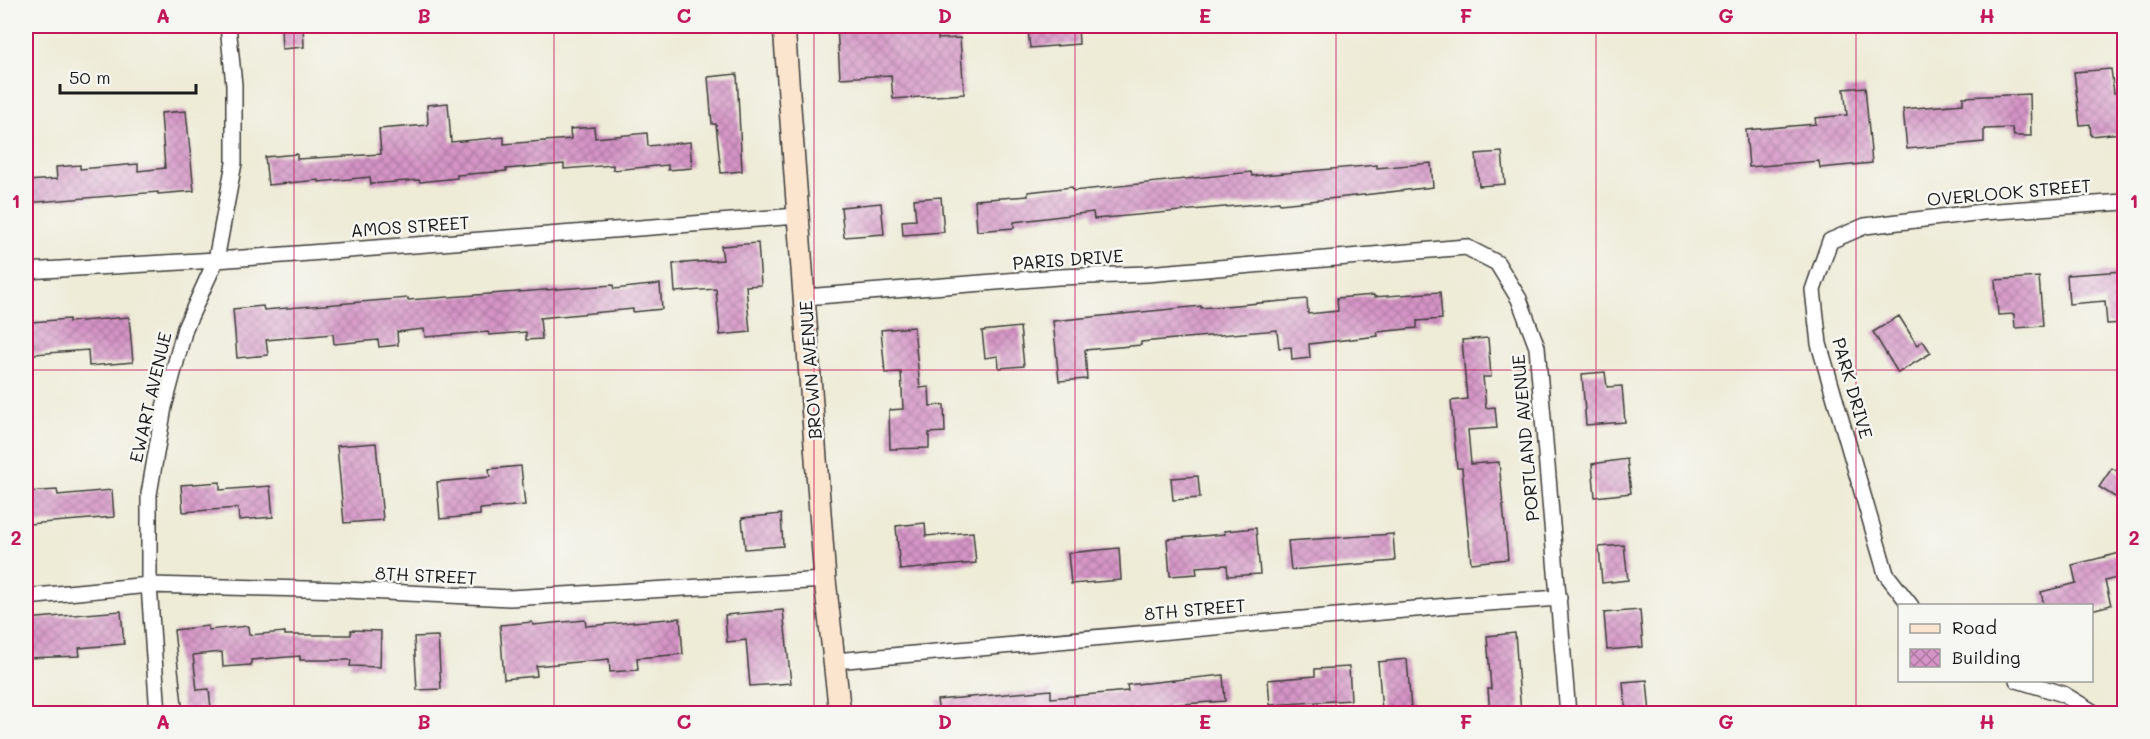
<svg xmlns="http://www.w3.org/2000/svg" width="2150" height="739" font-family="Mali,sans-serif">
<style>
.building{fill:url(#building-cross-hatch)}
.lines{fill:none;stroke-linecap:round;stroke-linejoin:round}
.street-casing{stroke:#3c3b38;stroke-width:18}
.secondary-casing{stroke:#3c3b38;stroke-width:24}
.street{stroke:#fff;stroke-width:15}
.secondary{stroke:#fce5cf;stroke-width:21}
.grid{fill:none;stroke:#c2185b;stroke-width:1.5;stroke-opacity:0.55}
.labels{text-anchor:middle;dominant-baseline:central;stroke-width:5;stroke-linejoin:round;paint-order:stroke}
.street-label{font-size:18px;fill:#1c1c1c;stroke:#f6f6f2}
.neatline{fill:none;stroke:#c2185b;stroke-width:2}
.grid-label{font-size:20px;text-anchor:middle;font-weight:bold;fill:#c2185b}
</style>
<defs>
<pattern id="building-cross-hatch" width="8" height="8" patternUnits="userSpaceOnUse" patternTransform="scale(1.5)"><rect width="8" height="8" fill="#d594c6"/><path d="M0 0l8 8M0 8l8-8" fill="none" stroke="#ac78a0"/></pattern>
</defs>
<rect width="100%" height="100%" fill="#f6f6f2"/>
<filter id="ink" filterUnits="userSpaceOnUse"><feTurbulence type="fractalNoise" baseFrequency=".0167" numOctaves="2"/><feDisplacementMap in="SourceGraphic" scale="12" xChannelSelector="R" yChannelSelector="G"/><feConvolveMatrix kernelMatrix="1 2 1 2 8 2 1 2 1" color-interpolation-filters="sRGB"/></filter>
<filter id="wash" filterUnits="userSpaceOnUse"><feTurbulence type="fractalNoise" baseFrequency=".008" numOctaves="4" result="noise"/><feDisplacementMap in="SourceGraphic" scale="24" xChannelSelector="R" yChannelSelector="G"/><feGaussianBlur stdDeviation="1.35" result="paint"/><feColorMatrix in="noise" values="0 0 0 0 0 0 0 0 0 0 0 0 0 0 0 0 0 1.4 0 .05"/><feComposite in="paint" operator="in"/></filter>
<g filter="url(#wash)">
<rect width="100%" height="100%" fill="#eeebd7"/>
<g id="blocks">
<path class="building" d="M281 26H303L304 47 282 49Z
M837 26H937L938 39 960 38 964 94 893 99 891 75 840 78Z
M1078 26 1079 44 1030 48 1028 30Z
M2111 69 2114 93 2124 92V118L2120 119 2121 133 2091 136 2090 124 2080 125 2074 72Z
M737 74 742 171 721 173 716 124H712L708 77Z
M1865 87 1872 163 1820 168 1819 161 1749 167 1746 130 1816 124 1815 118 1847 115 1844 89Z
M2030 94 2031 136H2014L2012 128 1984 129V142L1907 149 1903 109 1963 104V97Z
M448 103 451 142 504 137V144L571 139 570 129 594 127 595 138 647 133 648 146 690 142 692 168 668 170V165L613 170V165L564 169V164L506 169 507 171 457 175V178L420 182 419 180 371 184 370 177 319 182V180L268 185 265 157 297 154V159L381 154 379 129 428 125 427 105Z
M186 111 194 191 158 194V192L26 203V181L57 179 56 167 80 165V169L138 164V171L165 168 161 113Z
M1502 152 1505 184 1479 186 1476 154Z
M1431 163 1433 187 1319 200 1280 204 1279 202 1094 219 1093 212 1014 222V228L977 231 975 200 1028 196V192L1072 187 1073 191 1251 172 1252 176 1377 165V168Z
M941 197 944 232 903 235 902 221 916 220 914 199Z
M881 203 884 234 844 237 841 207Z
M758 243 761 285 746 286 750 332 720 335 716 289 675 292 673 264 723 260 721 246Z
M2124 271V323L2107 324 2105 301 2069 304 2067 275Z
M2039 277 2043 326 2015 328 2014 314 1998 315 1995 280Z
M660 284 662 309 633 312V309L540 318 542 339 526 340V332L489 335 488 332 425 337 424 329 397 332 398 345 379 347 378 340 334 344 333 334 266 340 268 355 237 358 233 309 263 306 264 310 408 298V300L613 285 614 289Z
M1440 292 1442 319 1417 321V328L1377 332 1378 336 1309 344 1310 358 1292 360 1291 347 1279 348 1277 330 1141 342V345L1085 350 1087 379 1059 381 1053 321 1201 306V308L1307 299 1308 314 1338 311 1337 298 1374 295V297Z
M1899 316 1917 345 1923 341 1931 353 1898 373 1873 332Z
M129 317 133 362 89 366 88 350 34 354 31 322 69 319V322Z
M914 327 920 388 929 387 930 406 944 405 945 432 929 433V448L890 449 889 410 903 409 901 372 885 373 881 330Z
M1020 327 1024 366 999 368 998 356 985 358 982 331Z
M1488 338 1491 377H1483L1486 408 1495 407 1497 428 1468 430 1471 464 1499 462 1508 559 1471 563 1462 468H1457L1451 401 1467 399 1462 340Z
M1605 372 1607 387 1622 386 1625 422 1586 425 1582 374Z
M376 443 383 520 344 523 337 446Z
M1627 459 1631 493 1595 497 1592 464Z
M521 466 525 505 480 509V515L440 519 437 482 490 477 489 469Z
M2112 468 2124 476V489L2118 499 2099 487Z
M1198 476 1200 498 1173 500 1171 478Z
M220 482V490L270 486 273 517 239 520 238 508 183 512 181 485Z
M57 490 58 495 112 490 114 517 29 524 27 492Z
M781 514 783 546 745 549 742 518Z
M925 523 926 536 973 532 976 563 900 570 896 526Z
M1256 528 1260 574 1228 576 1227 565 1196 567 1197 574 1170 576 1167 539 1225 534 1224 531Z
M1393 534 1395 561 1291 570 1288 541Z
M1624 545 1628 580 1602 583 1599 547Z
M1119 548 1121 580 1071 584 1068 553Z
M2124 552V576L2105 581 2111 605 2091 610V606H2044L2041 592 2076 583 2072 565Z
M783 610 791 683 750 686 746 640 727 642 725 615Z
M1640 610 1643 647 1607 650 1604 613Z
M121 611 124 644 79 648 80 656 26 658V619Z
M680 618 683 654 637 658 638 670 610 672 609 659 536 666 537 676 504 679 500 625 532 622 533 625 585 620 586 626Z
M208 626V630L248 626 249 635 285 632V635H351V630L381 631 380 667 350 666 351 660H300V656L251 660V665L223 667 222 652 193 655 197 690 209 689 211 709 183 712 174 630Z
M1515 633 1521 714H1490L1488 689H1491L1487 636Z
M438 636 441 689 417 690 414 637Z
M1407 659 1411 709 1382 711 1378 662Z
M1349 667 1351 700 1270 705 1268 680 1315 676V669Z
M1223 675 1225 701 1169 705 1170 714H1151V710L1115 714H939L937 700 1051 690V698L1128 691 1127 685Z
M1647 680 1650 714H1626L1623 682Z"/>
</g>
</g>
<g filter="url(#ink)">
<use href="#blocks" fill-opacity="0" stroke="#3c3b38" stroke-width="1.5"/>
<g class="lines">
<g class="street-casing">
<path id="street" d="M26 271 216 260 797 216
M805 297 1058 277 1147 274 1466 247 1497 263 1519 299 1537 347 1568 714
M26 597 149 585 345 590 510 598 825 580
M1911 606 1886 574 1819 344 1813 290 1830 241 1865 226 1983 212 2124 202
M835 661 1460 605 1559 598
M2017 680 2063 694 2096 714
M158 714 149 585V494L164 407 185 328 216 260 234 163V85L228 26"/>
</g>
<g class="secondary-casing">
<path id="secondary" d="M784 26 825 580 840 714"/>
</g>
<use href="#street" class="street"/>
<use href="#secondary" class="secondary"/>
</g>
</g>
<path class="grid" d="M294 26V714M554 26V714M814 26V714M1075 26V714M1336 26V714M1596 26V714M1856 26V714M26 370H2124"/>
<g class="labels">
<g class="street-label">
<text transform="translate(2009 192) rotate(-5)">OVERLOOK STREET</text>
<text transform="translate(410 226) rotate(-4)">AMOS STREET</text>
<text transform="translate(1068 259) rotate(-4)">PARIS DRIVE</text>
<text transform="translate(810 370) rotate(-94)">BROWN AVENUE</text>
<text transform="translate(1853 388) rotate(74)">PARK DRIVE</text>
<text transform="translate(150 397) rotate(-77)">EWART AVENUE</text>
<text transform="translate(1525 438) rotate(-95)">PORTLAND AVENUE</text>
<text transform="translate(426 575) rotate(3)">8TH STREET</text>
<text transform="translate(1195 609) rotate(-5)">8TH STREET</text>
</g>
</g>
<rect width="2150" height="739" fill="none" stroke="#f6f6f2" stroke-width="66"/>
<rect x="1898" y="604" width="195" height="78" fill="#f6f6f2" stroke="#9f9f9c" stroke-width="1.5"/>
<rect x="1910" y="624" width="30" height="9" fill="#fce5cf" stroke="#9f9f9c" stroke-width="1.5"/>
<text x="1952" y="634" font-size="18" fill="#1c1c1c">Road</text>
<rect x="1910" y="649" width="30" height="18" fill="url(#building-cross-hatch)" stroke="#9f9f9c" stroke-width="1.5"/>
<text x="1952" y="664" font-size="18" fill="#1c1c1c">Building</text>
<path d="M60 84v9h136v-9" fill="none" stroke="#1c1c1c" stroke-width="3"/>
<text x="69" y="84" font-size="18" fill="#1c1c1c" stroke="#f6f6f2" stroke-width="4.5" paint-order="stroke">50 m</text>
<rect x="33" y="33" width="2084" height="673" class="neatline"/>
<g class="grid-label">
<text x="163" y="23">A</text>
<text x="424" y="23">B</text>
<text x="684" y="23">C</text>
<text x="945" y="23">D</text>
<text x="1205" y="23">E</text>
<text x="1466" y="23">F</text>
<text x="1726" y="23">G</text>
<text x="1987" y="23">H</text>
<text x="16" y="208">1</text>
<text x="2134" y="208">1</text>
<text x="16" y="545">2</text>
<text x="2134" y="545">2</text>
<text x="163" y="729">A</text>
<text x="424" y="729">B</text>
<text x="684" y="729">C</text>
<text x="945" y="729">D</text>
<text x="1205" y="729">E</text>
<text x="1466" y="729">F</text>
<text x="1726" y="729">G</text>
<text x="1987" y="729">H</text>
</g>
</svg>
